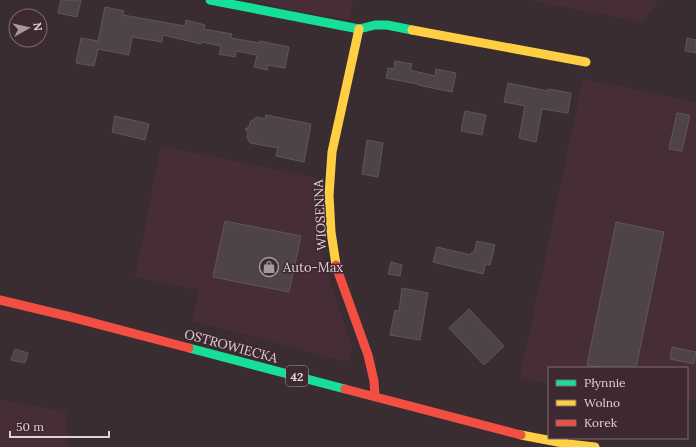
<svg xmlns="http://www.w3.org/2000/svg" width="696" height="447" font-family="Lora,serif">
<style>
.built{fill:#472d38}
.building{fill:#4e4348;stroke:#60565a}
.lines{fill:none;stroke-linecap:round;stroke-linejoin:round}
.fast{stroke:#16e098;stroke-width:9}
.slow{stroke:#ffcf43;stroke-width:9}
.jam{stroke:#f24e42;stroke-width:9}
.labels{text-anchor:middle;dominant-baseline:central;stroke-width:3;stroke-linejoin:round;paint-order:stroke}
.shield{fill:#3e2831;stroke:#af9ea4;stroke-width:1}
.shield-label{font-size:12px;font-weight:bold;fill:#e0d1d6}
.street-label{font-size:13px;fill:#e0d1d6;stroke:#3e2831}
.poi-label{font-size:13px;fill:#e0d1d6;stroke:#3e2831;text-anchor:start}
</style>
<rect width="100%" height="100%" fill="#392d32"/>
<path class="built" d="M251 0H353L349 20 308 13Z
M528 0H659L643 22Z
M583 79 696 102V399L687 400V368H549V384L520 378Z
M161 146 316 178V214L323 260 352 347 349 362 192 321 199 290 135 277Z
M0 400 66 412 68 447H0Z"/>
<path class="building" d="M61 0H81L77 17 58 13Z
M105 7 124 11 123 15 185 26 186 20 205 25 204 29 232 34 231 38 260 43V41L289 47 285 68 268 65 267 70 254 67 257 55 236 51 235 57 219 54 221 46 202 42 201 44 163 35 162 42 132 37 129 55 98 49 94 66 76 63 81 38 98 41Z
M687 38 696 40V53L685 51Z
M395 61 412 64 410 70 435 76 436 69 456 73 452 92 418 85V84L386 78 388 68 394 69Z
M508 83 548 91V89L571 93 568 113 542 109 536 142 519 138 525 106 504 102Z
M465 111 486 115 482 135 461 131Z
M677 113 690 115 682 151 669 149Z
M266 115 311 124 304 162 276 156 278 148 250 143 247 137 248 133 245 129 249 127 250 122 257 117 265 119Z
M115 116 149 124 145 140 112 132Z
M367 140 383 143 378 177 362 174Z
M225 221 301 236 289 292 213 277Z
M616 222 664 232 636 368H600L587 365Z
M477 241 495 245 490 265 486 264 483 274 433 262 437 247 471 255 472 252 474 253Z
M391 262 402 265 400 276 388 274Z
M402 288 428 293 420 340 390 335 395 310 399 311Z
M469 309 504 346 484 365 449 328Z
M672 347 696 352 694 364 670 359Z
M15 349 28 353 25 363 11 360Z"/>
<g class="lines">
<path class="fast" d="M210 0 359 29 375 25H387L412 30
M189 348 345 389"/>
<path class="slow" d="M412 30 586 62
M336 265 331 232 329 195 332 152 359 29
M521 435 568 444 595 447"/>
<path class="jam" d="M336 265 337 269 368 355 374 381 375 397
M0 300 71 317 189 348
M345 389 521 435"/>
</g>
<defs>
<g id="shop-ring" transform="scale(1)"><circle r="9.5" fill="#3e2831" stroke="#a6989d" stroke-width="1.5"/><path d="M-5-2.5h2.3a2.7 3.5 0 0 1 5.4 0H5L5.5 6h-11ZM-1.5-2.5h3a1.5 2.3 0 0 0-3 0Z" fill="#a6989d"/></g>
</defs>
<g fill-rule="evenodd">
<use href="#shop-ring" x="269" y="267"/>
</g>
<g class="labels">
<rect class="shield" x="286" y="366" width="22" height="20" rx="3"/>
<g class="shield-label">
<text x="297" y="376">42</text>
</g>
<g class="street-label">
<text transform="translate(320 215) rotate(-93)">WIOSENNA</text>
<text transform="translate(231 346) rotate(15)">OSTROWIECKA</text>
</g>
<g class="poi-label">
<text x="283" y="267">Auto-Max</text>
</g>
</g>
<rect x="548" y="367" width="140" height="72" fill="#3e2831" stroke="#7f6c73"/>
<rect x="556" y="380" width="20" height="6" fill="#16e098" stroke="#7f6c73"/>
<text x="584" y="387" font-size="12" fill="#e0d1d6">Płynnie</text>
<rect x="556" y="400" width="20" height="6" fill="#ffcf43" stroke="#7f6c73"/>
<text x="584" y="407" font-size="12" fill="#e0d1d6">Wolno</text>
<rect x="556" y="420" width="20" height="6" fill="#f24e42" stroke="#7f6c73"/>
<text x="584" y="427" font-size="12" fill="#e0d1d6">Korek</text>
<g transform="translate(28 28) rotate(82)"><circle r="19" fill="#3e2831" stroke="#7f6c73"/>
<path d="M0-3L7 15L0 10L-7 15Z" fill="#a6989d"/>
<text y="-6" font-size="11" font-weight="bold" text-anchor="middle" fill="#e0d1d6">N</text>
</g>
<path d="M10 431v6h99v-6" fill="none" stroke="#e0d1d6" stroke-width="2"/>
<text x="16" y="431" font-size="12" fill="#e0d1d6" stroke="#3e2831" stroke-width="3" paint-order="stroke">50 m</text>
</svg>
